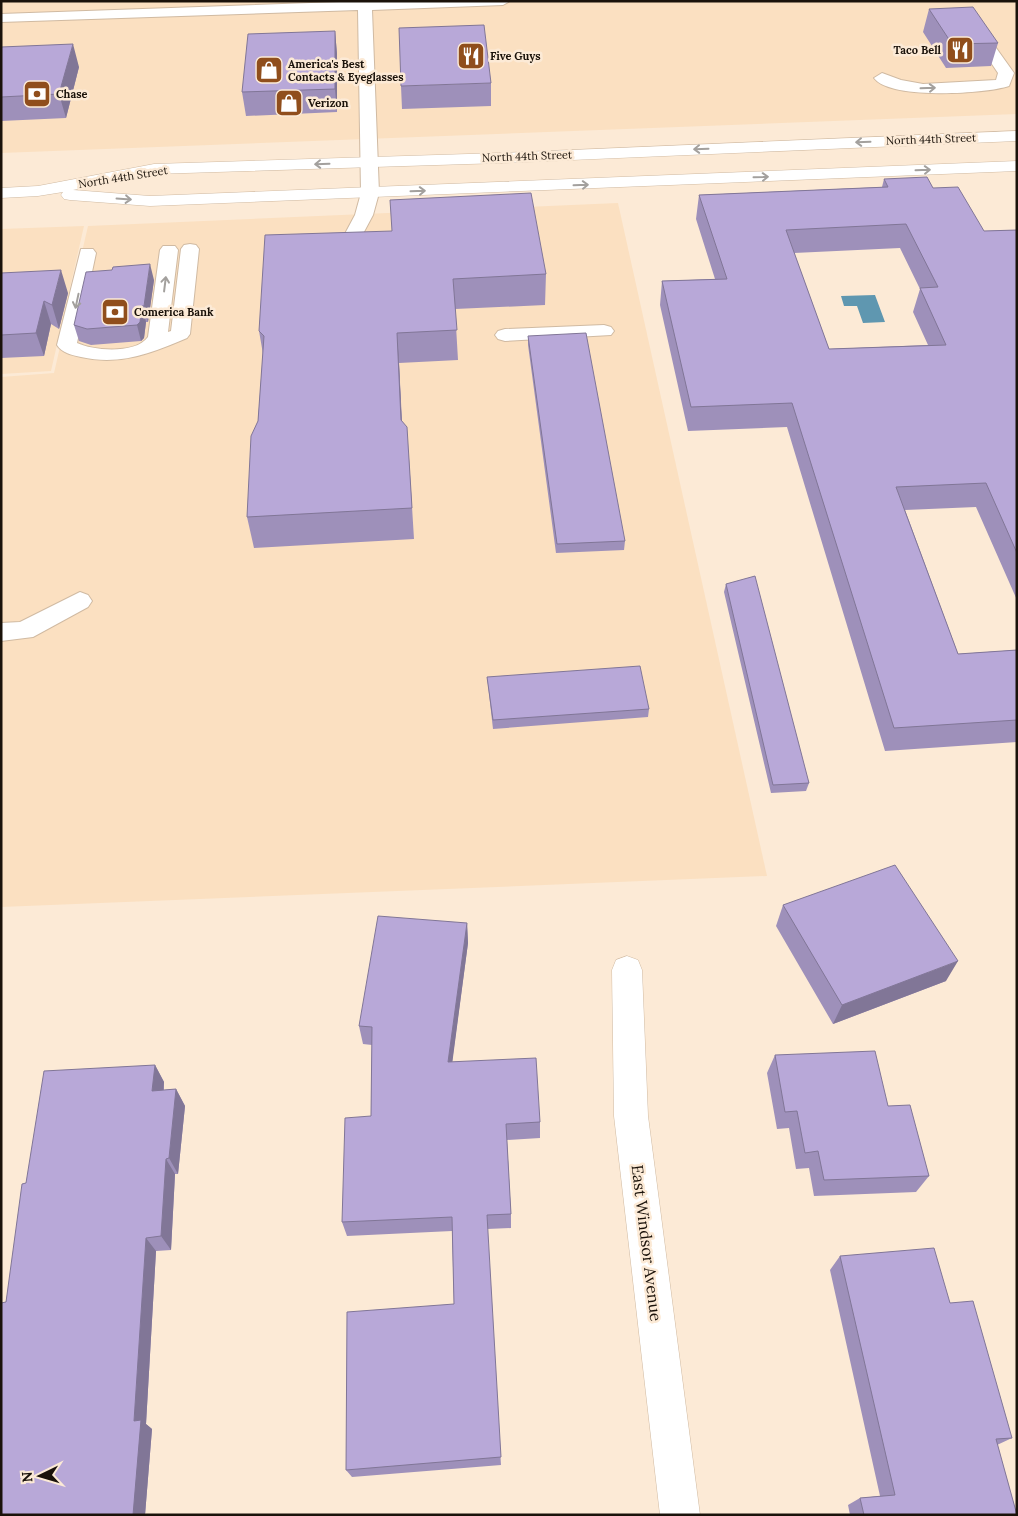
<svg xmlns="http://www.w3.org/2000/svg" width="1018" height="1516" font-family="Lora,serif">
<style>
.built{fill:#fbe0c1}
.water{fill:#5f97b0}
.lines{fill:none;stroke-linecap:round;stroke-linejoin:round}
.service-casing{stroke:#d0baa2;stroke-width:2}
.minor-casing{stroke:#d0baa2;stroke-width:1}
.primary-casing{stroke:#d0baa2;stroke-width:1}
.service{fill:#fff;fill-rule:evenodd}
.minor{fill:#fff;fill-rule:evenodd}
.primary{fill:#fff;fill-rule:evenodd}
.wall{fill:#9e90ba;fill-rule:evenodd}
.shaded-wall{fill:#817697}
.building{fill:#b8a8d8;stroke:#817697;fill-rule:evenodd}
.oneway{stroke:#a3a09d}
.labels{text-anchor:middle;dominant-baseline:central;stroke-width:5;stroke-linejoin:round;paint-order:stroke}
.far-poi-label{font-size:11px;font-weight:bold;fill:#1a120a;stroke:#fcead6;text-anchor:start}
.far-street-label{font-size:11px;fill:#1a120a;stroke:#fcead6}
.near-street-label{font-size:16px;fill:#1a120a;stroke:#fcead6}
</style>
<rect width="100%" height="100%" fill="#fcead6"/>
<path class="built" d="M1 1H1017V114L1 153Z
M618 203 767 876 1 907V377L54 373 88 226Z
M84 226 51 371 1 374V229Z"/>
<path class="water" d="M875 295 885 322 863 323 857 306H844L841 296Z"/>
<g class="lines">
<g class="service-casing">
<path id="service" d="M368 1H510L503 5 372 10 379 193 373 215 358 243 355 247H343L340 243 355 215 361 193 358 10 1 22V14Z
M974 23 979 24 1014 73 1009 86C985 94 890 100 874 78L882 73 901 80 923 84 996 80 998 73 967 27Z
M190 244 196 245 199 249 190 334 187 338C152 353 120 366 81 357 72 355 62 353 57 345L81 249H93L96 253 77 343C94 351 136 354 148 337L160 250 163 246H175L178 250 168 332 171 331 181 249 184 245Z
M604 325 611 327 614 331 611 335 505 341 498 339 495 335 498 331 505 329Z
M80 592 88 595 92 601 88 607 33 637 1 641V623L20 622Z"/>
</g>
<g class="minor-casing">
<path id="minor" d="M627 956 638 960 642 970 648 1116 700 1515H660L614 1116 612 970 616 960Z"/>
</g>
<g class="primary-casing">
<path id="primary" d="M1017 131V141L500 163 154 174 73 190 150 196 1017 161V171L150 206 70 200 64 199 61 195 63 192 38 196 1 198V188L38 186 154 164 500 153Z"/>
</g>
<use href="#service" class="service"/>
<use href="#minor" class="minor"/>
<use href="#primary" class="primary"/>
</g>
<path class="wall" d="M929 9 998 43 991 66 946 68 923 32Z
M335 31 337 54V112L246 116 242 92Z
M1 47 79 67 66 118 1 121Z
M491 83V106L402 109 401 86Z
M884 179 933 188 984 231 1017 230V600L976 507 905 510 958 654 1017 650V742L885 751 787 427 688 431 660 305 662 281 715 279 696 219 699 195 882 187ZM900 248 920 289 913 312 928 345 829 349 794 253Z
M392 231 546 274 545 305 455 309 458 360 399 363 402 421 409 458 414 539 254 548 247 517 258 421 263 354 259 331Z
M1 273 68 293 59 329 51 324 44 356 1 358Z
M154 280 148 322H146L144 338 141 341 91 345 79 341 74 325Z
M528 336 625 541 624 550 556 553 528 345Z
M726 584 809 783 806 791 771 793 724 592Z
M487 677 649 709 648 717 493 729 488 685Z
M783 905 946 981 833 1024 776 926Z
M467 923 468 943 452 1062 540 1122V1138L507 1140 511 1214V1228L487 1229 501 1465 352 1477 346 1470 454 1304 452 1231 347 1236 342 1222 371 1116 372 1045 363 1044 359 1026Z
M775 1055 888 1106 929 1176 916 1192 814 1196 809 1168 796 1169 789 1128 777 1129 767 1073Z
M155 1065 164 1082V1090L176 1089 185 1106 178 1174H175L171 1250 156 1251 146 1424 152 1429 145 1515H1L6 1302 26 1183Z
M840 1256 950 1303 1012 1438 997 1445 1017 1515H850L848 1505 860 1498 880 1496 830 1270Z"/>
<path class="shaded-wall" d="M335 31 337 54V112L335 89Z
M73 44 79 67 66 118 59 94Z
M150 264 154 280 148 322 144 306Z
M61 270 68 293 59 329 52 305Z
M44 301 51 324 44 356 36 333Z
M142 306 146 322 144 338 141 341 137 325Z
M397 333 399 363 403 450 401 420Z
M467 923 468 943 450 1080 448 1062Z
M958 961 946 981 833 1024 842 1005Z
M155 1065 164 1082 162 1107 152 1091Z
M176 1089 185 1106 178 1174 169 1158Z
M166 1159 175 1174 171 1250 161 1236Z
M146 1238 156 1251 146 1424 152 1429 145 1515H133L134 1421Z"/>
<path class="building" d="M973 7 998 43 952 44 929 9Z
M484 25 491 83 401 86 399 28Z
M335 31V89L242 92 248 34Z
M73 44 59 94 1 97V47Z
M927 177 933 188 958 187 984 231 1017 230V553L986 483 896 487 958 654 1017 650V720L894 728 792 403 691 407 662 281 727 279 699 195 888 187 884 179ZM906 224 938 287 920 288 946 345 829 349 786 230Z
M531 193 546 274 453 279 457 330 397 333 401 420 407 427 412 508 247 517 251 436 258 421 264 336 259 331 265 235 392 231 390 200Z
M150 264 144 306H142L140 322 137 325 87 329 74 325 86 272 112 270 113 267Z
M61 270 52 305 44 301 36 333 1 335V273Z
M586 333 625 541 557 544 528 336Z
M755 576 809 783 773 785 726 584Z
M640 666 649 709 493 720 487 677Z
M895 865 958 961 842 1005 783 905Z
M378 916 467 923 448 1062 536 1058 540 1122 506 1124 511 1214 487 1215 501 1457 346 1470 347 1312 454 1304 452 1217 342 1222 345 1118 371 1116 372 1027 359 1026Z
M875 1051 888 1106 910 1105 929 1176 824 1180 818 1151 805 1153 797 1111 785 1112 775 1055Z
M155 1065 152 1091 176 1089 169 1158 166 1159 161 1236 146 1238 134 1421 141 1420 133 1515H1V1303L6 1302 22 1184 26 1183 44 1071Z
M934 1248 950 1303 973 1301 1012 1438 996 1439 1017 1515H864L860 1498 895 1495 840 1256Z"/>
<defs><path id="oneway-shaft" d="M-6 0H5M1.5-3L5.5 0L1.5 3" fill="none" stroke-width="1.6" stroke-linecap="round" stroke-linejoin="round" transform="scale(1.25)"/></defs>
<g class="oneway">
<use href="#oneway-shaft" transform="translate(928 88) rotate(-2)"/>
<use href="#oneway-shaft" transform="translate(863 142) rotate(178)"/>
<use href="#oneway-shaft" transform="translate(701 149) rotate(178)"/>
<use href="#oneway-shaft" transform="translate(322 164) rotate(178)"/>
<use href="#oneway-shaft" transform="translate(923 170) rotate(-2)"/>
<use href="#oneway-shaft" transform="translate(761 177) rotate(-2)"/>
<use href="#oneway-shaft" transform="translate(581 185) rotate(-2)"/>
<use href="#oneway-shaft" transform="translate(418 191) rotate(-2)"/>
<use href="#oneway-shaft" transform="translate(124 199) rotate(4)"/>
<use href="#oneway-shaft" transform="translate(165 284) rotate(-83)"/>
<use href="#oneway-shaft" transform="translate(77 301) rotate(102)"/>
</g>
<defs>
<g id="restaurant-square" transform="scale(1.4375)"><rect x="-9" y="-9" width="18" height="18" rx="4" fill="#904e1c" stroke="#fcead6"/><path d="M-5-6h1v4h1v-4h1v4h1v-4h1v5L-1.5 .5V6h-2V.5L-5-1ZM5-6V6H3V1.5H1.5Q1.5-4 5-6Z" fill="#fff"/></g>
<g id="shop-square" transform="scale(1.4375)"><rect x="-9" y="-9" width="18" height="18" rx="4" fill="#904e1c" stroke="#fcead6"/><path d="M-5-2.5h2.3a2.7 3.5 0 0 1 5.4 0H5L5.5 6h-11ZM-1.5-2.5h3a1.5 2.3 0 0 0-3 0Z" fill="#fff"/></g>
<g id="bank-square" transform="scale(1.4375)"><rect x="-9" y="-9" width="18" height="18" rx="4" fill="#904e1c" stroke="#fcead6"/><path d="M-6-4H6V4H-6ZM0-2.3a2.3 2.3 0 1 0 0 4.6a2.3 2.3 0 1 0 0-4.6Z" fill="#fff"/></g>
</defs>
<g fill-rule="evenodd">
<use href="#restaurant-square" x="960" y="50"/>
<use href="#restaurant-square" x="471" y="56"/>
<use href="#shop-square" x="269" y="70"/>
<use href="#bank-square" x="37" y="94"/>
<use href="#shop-square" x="289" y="103"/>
<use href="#bank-square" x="115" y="312"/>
</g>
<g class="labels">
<g class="far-poi-label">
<text x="941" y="50" text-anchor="end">Taco Bell</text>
<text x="490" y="56">Five Guys</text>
<text x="288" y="64">America's Best<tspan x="288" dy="13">Contacts &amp; Eyeglasses</tspan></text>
<text x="56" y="94">Chase</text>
<text x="308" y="103">Verizon</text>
<text x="134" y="312">Comerica Bank</text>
</g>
<g class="far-street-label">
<text transform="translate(931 139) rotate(-2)">North 44th Street</text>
<text transform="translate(527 156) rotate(-2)">North 44th Street</text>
<text transform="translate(123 177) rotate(-9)">North 44th Street</text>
</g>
<g class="near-street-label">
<text transform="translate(647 1243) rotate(83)">East Windsor Avenue</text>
</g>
</g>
<rect width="1018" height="1516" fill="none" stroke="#1a120a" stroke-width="5"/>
<g transform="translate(40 1476) rotate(265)" stroke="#fcead6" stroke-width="4" paint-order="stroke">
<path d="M0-4L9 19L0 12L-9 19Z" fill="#1a120a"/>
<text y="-8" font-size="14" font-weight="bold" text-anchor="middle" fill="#1a120a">N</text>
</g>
</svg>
